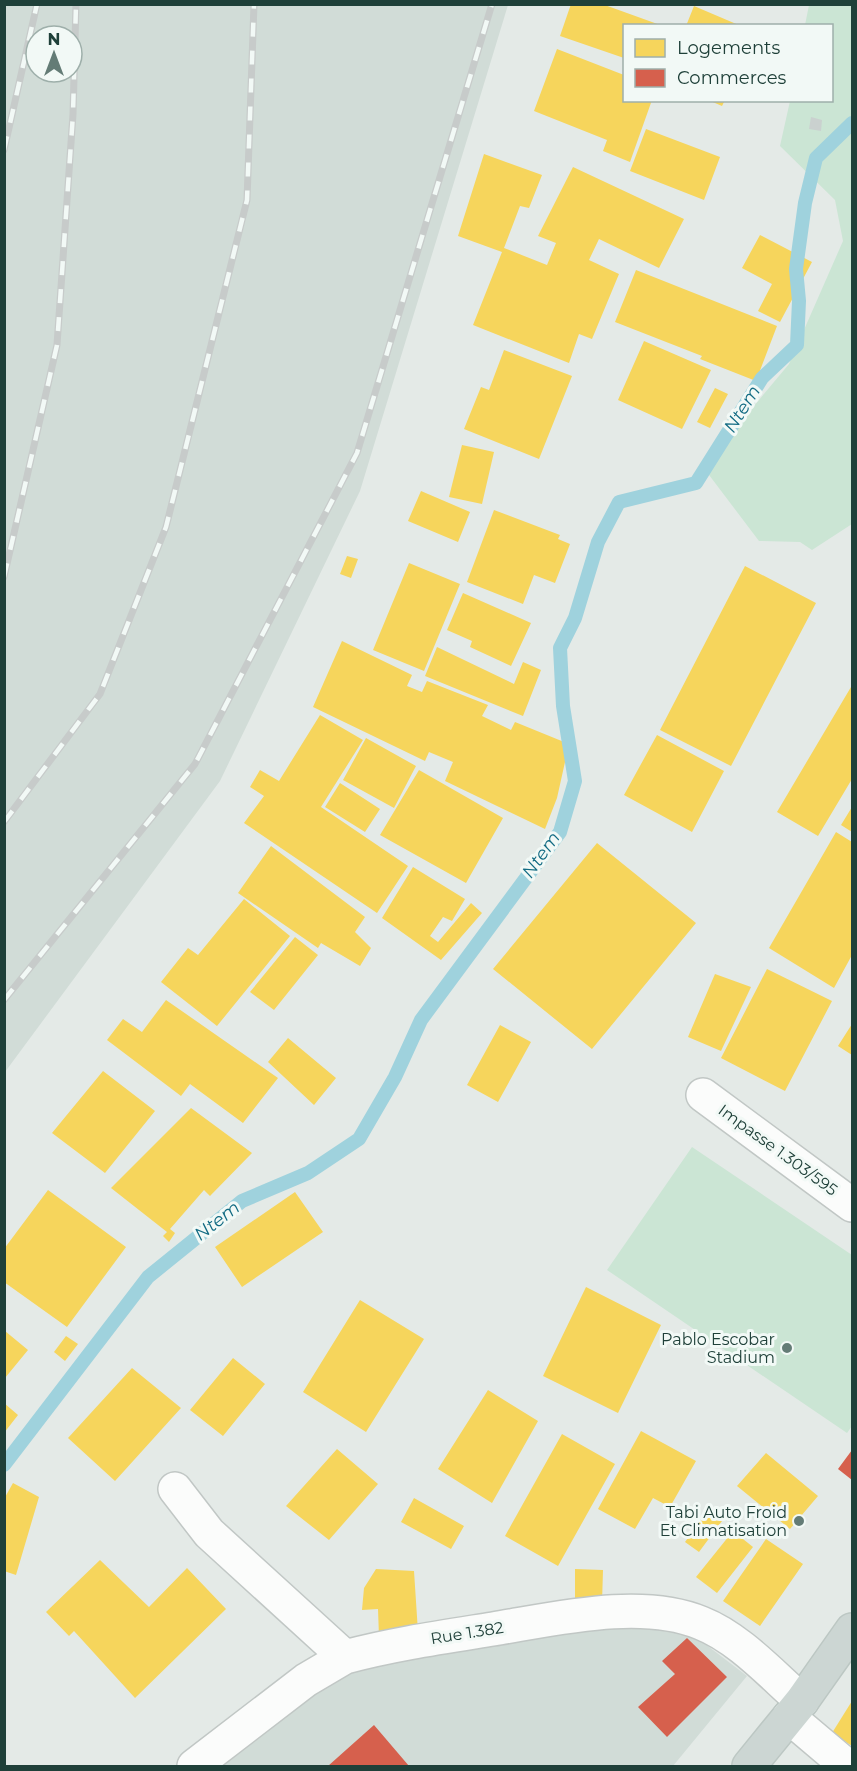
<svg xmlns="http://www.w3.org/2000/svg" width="857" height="1771" font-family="Montserrat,sans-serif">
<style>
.built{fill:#d1dcd7;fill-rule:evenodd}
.green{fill:#cbe5d4}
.homes{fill:#f6d55c}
.shops{fill:#d6604d}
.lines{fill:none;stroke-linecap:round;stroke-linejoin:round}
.stream{stroke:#9fd2dd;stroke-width:14}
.building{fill:#cad1cf}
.minor-casing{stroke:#c1c7c5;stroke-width:36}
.major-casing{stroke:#bcc7c3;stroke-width:36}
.minor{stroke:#fbfcfb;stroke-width:33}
.major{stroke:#ccd6d3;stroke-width:33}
.rail-casing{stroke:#c7cbca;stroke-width:7}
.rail{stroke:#f2f9f6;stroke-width:4.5;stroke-dasharray:14;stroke-linecap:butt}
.poi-dot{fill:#647c76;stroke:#f2f9f6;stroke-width:2}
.labels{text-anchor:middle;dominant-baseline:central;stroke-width:6;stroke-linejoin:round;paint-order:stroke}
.street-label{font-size:16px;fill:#1f4039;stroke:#f2f9f6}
.poi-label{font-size:16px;fill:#1f4039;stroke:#f2f9f6;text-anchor:end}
.water-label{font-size:18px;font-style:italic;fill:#126b83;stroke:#f2f9f6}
</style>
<rect width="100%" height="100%" fill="#e4eae7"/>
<path class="built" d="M5 4 508 5 360 491 220 781 5 1072ZM36 36H72V72H36Z
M641 1623 696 1637 747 1676 673 1766H218L358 1663Z"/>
<path class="green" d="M809 5H852V524L812 550 800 542 759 541 703 467 789 364 843 241 835 200 780 146 790 101 832 100V26L805 25Z
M692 1147 852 1255V1426L847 1433 607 1270Z"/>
<path class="homes" d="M571 4H602L663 26H624V58L560 36Z
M694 6 741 26H686Z
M557 49 624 75V100H652L630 162 603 151 607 140 534 111Z
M708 100H725L722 106Z
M646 129 720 157 704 200 630 171Z
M484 154 542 175 529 208 520 206 504 248 547 265 556 243 538 236 573 167 684 219 659 268 599 239 589 260 619 274 592 339 579 334 569 363 473 325 502 252 458 236Z
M760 235 812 262 780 322 758 311 772 284 742 268Z
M636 270 777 326 756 381 700 359 702 356 615 322Z
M644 341 711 370 682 429 618 400Z
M504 350 572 376 539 459 464 429 481 387 489 390Z
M715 388 728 394 710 428 697 422Z
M462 445 494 452 482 504 449 497Z
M421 491 470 512 458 542 408 521Z
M494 510 560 535 558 539 570 544 555 583 534 575 523 604 467 582Z
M347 556 358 559 351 578 340 574Z
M409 563 460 584 424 671 373 650Z
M745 566 816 603 731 766 660 730Z
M463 593 531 623 511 666 470 647 472 641 447 630Z
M342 641 412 675 407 686 422 692 427 681 488 705 482 716 511 730 515 722 569 744 557 798 545 829 445 781 453 762 429 752 425 761 313 707Z
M437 647 514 684 523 662 541 670 523 716 425 676Z
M851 687 852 779 818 836 777 812Z
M320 715 363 740 321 807 408 866 377 913 244 823 264 796 250 787 260 770 279 781Z
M657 735 724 771 692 832 624 795Z
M366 738 416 766 394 808 343 780Z
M419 770 503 818 466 883 380 835Z
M340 783 380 809 365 832 325 807Z
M852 807V832L841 825Z
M836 832 852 842V955L834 988 769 948Z
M597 843 696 923 592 1049 493 969Z
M271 846 365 917 355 932 371 948 360 966 321 943 318 948 238 893Z
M413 867 465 899 452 921 443 917 430 936 438 942 471 903 482 913 441 960 382 918Z
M244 899 290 936 217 1026 161 982 188 948 198 955Z
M295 937 318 955 274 1010 250 992Z
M767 969 832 1001 785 1091 721 1058Z
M715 974 751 987 721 1051 688 1037Z
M166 1000 278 1078 243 1123 190 1084 181 1096 107 1040 123 1019 142 1032Z
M852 1024V1055L838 1046Z
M500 1025 531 1042 498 1102 467 1085Z
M288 1038 336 1078 314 1105 268 1062Z
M103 1071 155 1111 105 1173 52 1133Z
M191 1108 252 1153 210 1196 204 1190 170 1229 175 1233 169 1242 163 1236 167 1232 111 1188Z
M48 1190 126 1247 67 1327 4 1282V1249Z
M295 1192 323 1232 242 1287 215 1247Z
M586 1287 661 1325 618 1413 543 1376Z
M360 1300 424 1339 366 1432 303 1392Z
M5 1331 28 1350 5 1378Z
M66 1336 78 1344 65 1361 54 1352Z
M233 1358 265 1384 223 1436 190 1410Z
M132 1368 181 1408 115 1481 68 1438Z
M488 1390 538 1421 492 1503 438 1469Z
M4 1403 18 1415 4 1433Z
M641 1431 696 1461 670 1507 653 1498 635 1529 598 1509Z
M562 1434 615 1464 558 1566 505 1536Z
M337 1449 378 1484 329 1540 286 1506Z
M766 1453 818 1496 790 1529 737 1486Z
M13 1483 39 1497 16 1575 4 1571V1499Z
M414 1498 464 1526 451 1549 401 1522Z
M708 1511 722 1521 699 1552 685 1542Z
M733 1531 753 1547 717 1593 696 1577Z
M766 1539 803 1564 760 1626 723 1601Z
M100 1560 149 1607 187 1568 226 1609 135 1698 74 1631 69 1636 46 1612Z
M376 1569 414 1571 418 1632 379 1637 378 1609 362 1610 364 1588Z
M575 1569 603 1570 602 1603H575Z
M852 1701V1746L832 1733Z"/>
<path class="shops" d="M852 1450V1480L838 1469Z
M687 1638 727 1677 667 1737 638 1707 675 1674 662 1661Z
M374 1725 409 1766H328Z"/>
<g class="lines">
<path class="stream" d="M4 1465 148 1277 242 1201 308 1173 359 1139 395 1077 421 1020 560 832 575 781 563 706 560 648 575 618 598 542 619 502 696 483 762 378 797 345 799 301 796 269 805 203 816 158 852 123"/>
</g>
<path class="building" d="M811 117 822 120 821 131 809 129Z"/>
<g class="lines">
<g class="minor-casing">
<path id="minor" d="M703 1095 852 1205
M175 1489 209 1533 345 1657C394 1644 443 1637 493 1629 555 1619 641 1598 701 1623 739 1638 771 1674 802 1701
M789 1717 847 1766
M194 1766 306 1680 345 1657"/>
</g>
<g class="major-casing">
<path id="major" d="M749 1766 802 1701 852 1630"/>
</g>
<use href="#minor" class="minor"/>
<use href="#major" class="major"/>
<g class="rail-casing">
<path id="rail" d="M4 150 37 4
M4 577 57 345 73 114 76 4
M4 822 100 694 166 527 247 200 254 4
M4 1000 195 764 357 453 492 4"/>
</g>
<use href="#rail" class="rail"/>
</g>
<g class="poi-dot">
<circle cx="787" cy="1348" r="6"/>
<circle cx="799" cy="1521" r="6"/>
</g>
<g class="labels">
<g class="street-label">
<text transform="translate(778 1150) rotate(36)">Impasse 1.303/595</text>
<text transform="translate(467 1633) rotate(-9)">Rue 1.382</text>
</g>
<g class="poi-label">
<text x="775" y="1339">Pablo Escobar<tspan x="775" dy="18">Stadium</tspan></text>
<text x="787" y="1512">Tabi Auto Froid<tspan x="787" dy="18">Et Climatisation</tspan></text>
</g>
<g class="water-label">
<text transform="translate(742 409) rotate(-58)">Ntem</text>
<text transform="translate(541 855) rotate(-55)">Ntem</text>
<text transform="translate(217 1221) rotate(-38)">Ntem</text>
</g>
</g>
<rect width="857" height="1771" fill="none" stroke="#1f4039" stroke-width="12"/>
<rect x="623" y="24" width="210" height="78" fill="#f2f9f6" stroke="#9eafaa" stroke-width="1.5"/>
<rect x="635" y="39" width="30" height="18" fill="#f6d55c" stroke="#9eafaa" stroke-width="1.5"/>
<text x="677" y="54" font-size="18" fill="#1f4039">Logements</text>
<rect x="635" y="69" width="30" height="18" fill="#d6604d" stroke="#9eafaa" stroke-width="1.5"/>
<text x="677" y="84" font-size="18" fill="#1f4039">Commerces</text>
<g transform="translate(54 54)"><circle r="28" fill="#f2f9f6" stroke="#9eafaa" stroke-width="1.5"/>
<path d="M0-4.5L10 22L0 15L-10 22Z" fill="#647c76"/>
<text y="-9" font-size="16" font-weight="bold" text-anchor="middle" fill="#1f4039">N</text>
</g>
</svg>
